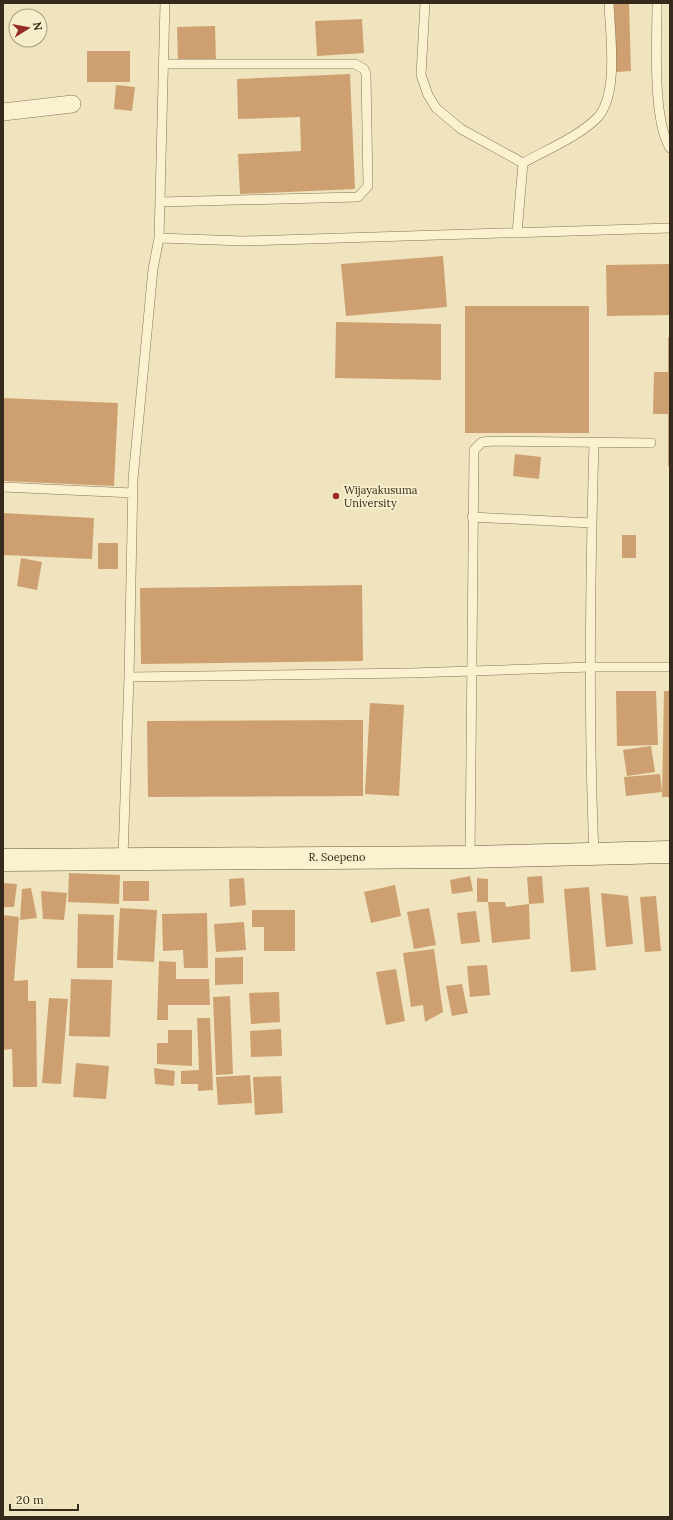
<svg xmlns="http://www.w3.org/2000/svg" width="673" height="1520" font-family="Lora,serif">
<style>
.building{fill:#cea071}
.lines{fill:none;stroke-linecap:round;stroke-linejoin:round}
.lane-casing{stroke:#877456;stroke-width:10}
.street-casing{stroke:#877456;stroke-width:18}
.secondary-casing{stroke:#685539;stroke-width:23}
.lane{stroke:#f9f1d0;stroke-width:9}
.street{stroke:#f9f1d0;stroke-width:17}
.secondary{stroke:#f9f1d0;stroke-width:22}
.poi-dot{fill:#972d24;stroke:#f6edcd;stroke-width:1.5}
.labels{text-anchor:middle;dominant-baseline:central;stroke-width:4;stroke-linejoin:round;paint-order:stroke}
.poi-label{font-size:11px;fill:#352a1b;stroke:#f6edcd;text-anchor:start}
.street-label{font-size:11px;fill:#352a1b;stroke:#f6edcd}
</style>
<rect width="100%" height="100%" fill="#efe4bd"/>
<path class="building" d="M614 3H629L631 71 616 72Z
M362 19 364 53 317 56 315 21Z
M215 26 216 61 178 62 177 27Z
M87 51H130V82H87Z
M350 74 355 189 240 194 238 154 301 151 300 117 238 119 237 79Z
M116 85 135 87 132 111 114 109Z
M443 256 447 307 346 316 341 264Z
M669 264 670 315 607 316 606 265Z
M465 306H589V433H465Z
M336 322 441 324V380L335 378Z
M668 337H670V466H668V414H653L654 372H668Z
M3 398 118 403 114 486 3 481Z
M515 454 541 457 539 479 513 476Z
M3 513 94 518 92 559 3 555Z
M622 535H636V558H622Z
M98 543H118V569H98Z
M21 558 42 562 37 590 17 586Z
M362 585 363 661 141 664 140 588Z
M616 691H656L658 745 617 746Z
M664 691H670V797H662Z
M370 703 404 705 399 796 365 794Z
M363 720V796L148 797 147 721Z
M651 746 655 772 627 776 623 750Z
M660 774 662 792 626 796 624 777Z
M69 873 120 875 119 904 68 902Z
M470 876 473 891 452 894 450 880Z
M542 876 544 903 529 904 527 877Z
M244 878 246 905 230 907 229 879Z
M477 878 488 879V902H505L506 907 529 904 530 939 492 943 488 902H477Z
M123 881H149V901H123Z
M3 883 17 884 14 907H3Z
M395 885 401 916 371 923 364 892Z
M589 887 596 970 571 972 564 889Z
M31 888 37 918 20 920 22 889Z
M41 891 67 893 64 920 43 919Z
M601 893 628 896 633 944 606 947Z
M656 896 661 951 645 952 640 897Z
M120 908 157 910 154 962 117 960Z
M429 908 436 945 414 949 407 912Z
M252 910H295V951H264V927H252Z
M476 911 480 942 461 944 457 913Z
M207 913 208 968H184L183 950 163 951 162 914Z
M78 914 114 915 113 968H77Z
M3 915 19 917 14 981 28 980V1001H36L37 1087H13L12 1049 3 1050Z
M244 922 246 950 216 952 214 924Z
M434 949 443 1012 425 1022 423 1005 411 1007 403 953Z
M243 957V984L215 985V958Z
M159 961 176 962V979H209L210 1005H168V1020H157Z
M487 965 490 995 470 997 467 966Z
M396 969 405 1021 386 1025 376 972Z
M71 979 112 980 110 1037 69 1036Z
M462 984 468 1013 452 1016 446 986Z
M279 992 280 1022 251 1024 249 993Z
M230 996 233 1074 216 1075 213 997Z
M49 998 68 999 61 1084 42 1083Z
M197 1018H210L213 1090 198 1091V1084H181V1071L199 1070Z
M281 1029 282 1056 251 1057 250 1031Z
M168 1030H192V1066L157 1064V1043H168Z
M76 1063 109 1066 106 1099 73 1097Z
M154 1068 175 1071 174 1086 155 1084Z
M250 1075 252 1103 218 1105 216 1077Z
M281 1076 283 1113 255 1115 253 1077Z"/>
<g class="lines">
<g class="lane-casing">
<path id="lane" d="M425 3 421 75 428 95 436 108 461 129 523 163
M657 3C657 40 652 118 670 148
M523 163C546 150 580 136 598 117 619 93 610 33 609 3
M160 202 358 197 368 186 366 74 364 69 355 64H163
M670 228 243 241 159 238 153 269 133 479 129 677 411 673 591 667H670
M517 233 523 163
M159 238 165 3
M594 443C590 579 588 717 594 853
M3 487 133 493
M472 517 591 523
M470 857 474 450 482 442 494 441 651 443
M123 858 129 677"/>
</g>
<g class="street-casing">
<path id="street" d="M3 112 72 104"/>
</g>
<g class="secondary-casing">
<path id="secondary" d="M3 860 470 857 670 852"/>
</g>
<use href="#lane" class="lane"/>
<use href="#street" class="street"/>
<use href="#secondary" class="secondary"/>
</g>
<circle class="poi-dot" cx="336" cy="496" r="4"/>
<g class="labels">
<g class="poi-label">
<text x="344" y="490">Wijayakusuma<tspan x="344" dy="13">University</tspan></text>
</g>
<g class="street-label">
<text x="337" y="857">R. Soepeno</text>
</g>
</g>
<rect width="673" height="1520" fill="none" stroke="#352a1b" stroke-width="8"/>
<g transform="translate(28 28) rotate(79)"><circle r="19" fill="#f6edcd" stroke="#a99f86"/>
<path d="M0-3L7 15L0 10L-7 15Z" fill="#972d24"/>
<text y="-6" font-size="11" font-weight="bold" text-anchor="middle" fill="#352a1b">N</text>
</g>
<path d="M10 1504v6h68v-6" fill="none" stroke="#352a1b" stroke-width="2"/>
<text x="16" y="1504" font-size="12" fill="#352a1b" stroke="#f6edcd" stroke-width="3" paint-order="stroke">20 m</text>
</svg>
